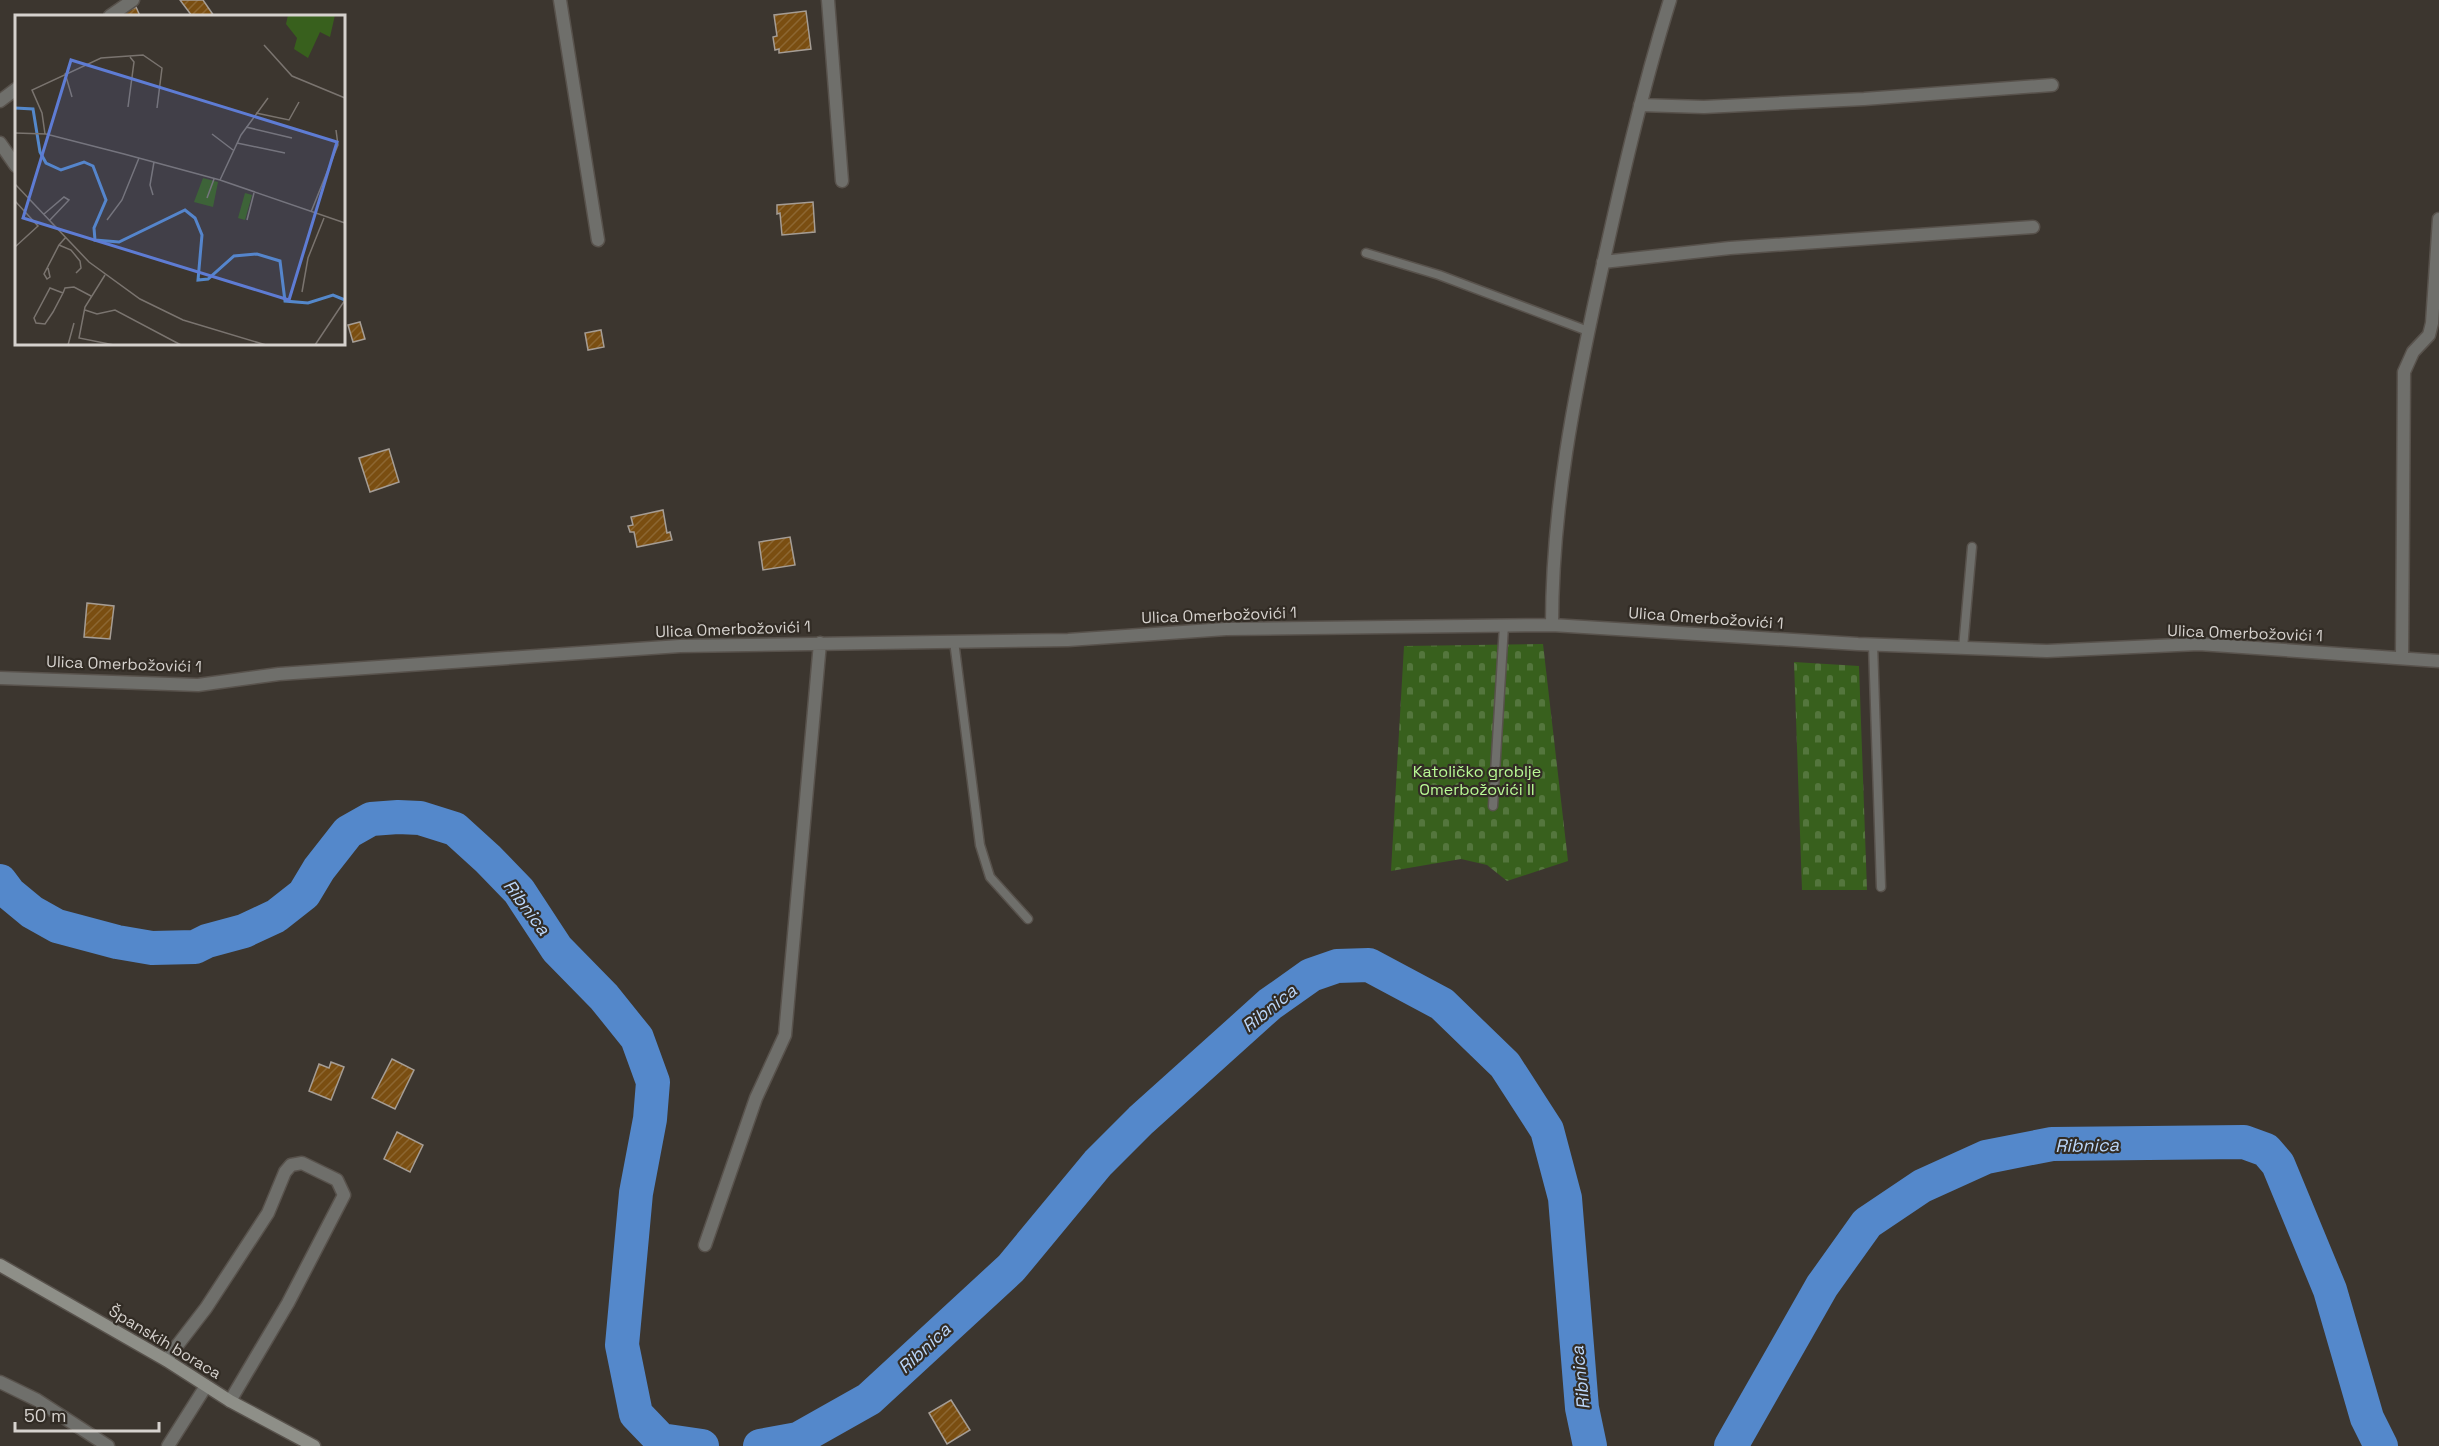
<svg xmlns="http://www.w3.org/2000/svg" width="2439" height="1446" font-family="'Space Grotesk',sans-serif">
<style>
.cemetery{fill:url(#cemetery-stones)}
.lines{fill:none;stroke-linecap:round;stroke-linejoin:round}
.river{stroke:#5488cb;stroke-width:34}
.building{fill:url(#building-hatch);stroke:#a59d95;stroke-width:1.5}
.lane-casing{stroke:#58524c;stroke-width:11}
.street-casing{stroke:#58524c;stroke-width:15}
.secondary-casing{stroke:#58524c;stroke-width:15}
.lane{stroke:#6f6f6b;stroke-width:8}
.street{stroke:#6f6f6b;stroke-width:12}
.secondary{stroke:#8e8f88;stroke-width:12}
.labels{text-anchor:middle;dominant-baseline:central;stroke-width:4.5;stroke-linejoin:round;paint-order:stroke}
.street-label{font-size:16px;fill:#d6d2ce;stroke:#322c25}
.park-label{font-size:16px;fill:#b9fa95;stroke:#322c25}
.water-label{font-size:18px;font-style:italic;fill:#bbd7fb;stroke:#322c25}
.inset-river{fill:none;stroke:#5488cb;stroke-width:3}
.inset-road{fill:none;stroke:#7a746f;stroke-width:1.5}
.view{fill:#5e7cd4;fill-opacity:0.15;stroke:#5e7cd4;stroke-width:3}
.inset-edge{fill:none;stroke:#d6d2ce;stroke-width:3}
</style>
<defs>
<pattern id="cemetery-stones" width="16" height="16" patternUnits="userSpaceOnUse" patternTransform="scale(1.5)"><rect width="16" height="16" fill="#38601d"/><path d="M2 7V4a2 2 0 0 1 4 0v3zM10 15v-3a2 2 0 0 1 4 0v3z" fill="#54763d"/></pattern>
<pattern id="building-hatch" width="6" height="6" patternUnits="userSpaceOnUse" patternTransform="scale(1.5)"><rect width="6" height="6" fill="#7a4e11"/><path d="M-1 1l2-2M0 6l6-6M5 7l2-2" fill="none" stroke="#8c6732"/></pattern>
</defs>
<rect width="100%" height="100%" fill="#3c362f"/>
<path class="cemetery" d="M1543 644 1568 861 1507 881 1487 865 1461 859 1391 871 1404 646Z
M1794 662 1859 666 1867 890H1802Z"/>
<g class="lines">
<path class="river" d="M0 881 9 893 32 912 57 926 117 942 152 948 195 947 207 941 244 931 276 916 304 894 319 869 348 832 371 819 398 817 420 818 455 829 488 859 519 891 557 949 604 997 637 1038 653 1082 650 1119 636 1193 622 1345 636 1414 661 1440 702 1446
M760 1446 798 1439 869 1399 1011 1268 1098 1163 1141 1120 1270 1004 1311 975 1337 966 1369 965 1442 1004 1505 1065 1547 1130 1565 1198 1582 1408 1590 1446
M1731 1446 1822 1286 1867 1223 1922 1186 1986 1157 2052 1144 2244 1142 2266 1150 2278 1164 2330 1290 2367 1418 2381 1446"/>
</g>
<path class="building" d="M180 0H203L214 16H192Z
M136 7 140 16H116Z
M806 11 811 49 779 53V49L775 50 773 37 777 36 774 15Z
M813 202 815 232 782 235 780 213 777 214V205Z
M360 322 365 339 353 342 348 325Z
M601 330 604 347 588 350 585 333Z
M389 449 399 482 370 492 359 458Z
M663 510 667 533 670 532 672 540 637 547 634 532H630L628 526 633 525 631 517Z
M790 537 795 565 763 570 759 542Z
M87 603 114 606 110 639 84 637Z
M392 1059 414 1070 395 1109 372 1098Z
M331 1062 344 1067 331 1100 309 1091 319 1064 329 1068Z
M397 1132 423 1145 410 1172 384 1159Z
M951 1400 970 1430 947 1444 929 1413Z"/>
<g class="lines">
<g class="lane-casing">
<path id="lane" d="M1366 253 1439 275 1588 331
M954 641 980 845 990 877 1028 919
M1873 644 1881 887
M1963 648 1972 547
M1493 806 1504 625"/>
</g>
<g class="street-casing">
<path id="street" d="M560 0 598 240
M828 0 842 181
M110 16 133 0
M0 101 16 89
M1640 105 1704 107 1864 99 2052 85
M0 143 16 166
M1603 262 1730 248 2033 227
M1552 625C1552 508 1574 396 1599 282 1620 187 1641 93 1670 0
M2402 657 2404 372 2413 352 2429 335 2432 323 2439 219
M0 678 198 685 279 674 680 646 1068 640 1226 629 1552 625 1858 644 2047 651 2199 644 2439 661
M705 1245 756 1098 785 1035 820 643
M166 1360 206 1308 268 1213 285 1172 291 1165 302 1163 337 1180 344 1195 288 1303 230 1401
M0 1382 37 1400 108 1446
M168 1446 206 1386"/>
</g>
<g class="secondary-casing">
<path id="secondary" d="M0 1265 166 1360 230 1401 314 1446"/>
</g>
<use href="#lane" class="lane"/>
<use href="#street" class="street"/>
<use href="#secondary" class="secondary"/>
</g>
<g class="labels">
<g class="street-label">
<text transform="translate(1219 615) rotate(-2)">Ulica Omerbožovići 1</text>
<text transform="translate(1706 618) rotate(4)">Ulica Omerbožovići 1</text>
<text transform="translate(733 629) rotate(-2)">Ulica Omerbožovići 1</text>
<text transform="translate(2245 633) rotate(2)">Ulica Omerbožovići 1</text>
<text transform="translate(124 664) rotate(2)">Ulica Omerbožovići 1</text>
<text transform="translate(165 1342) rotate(31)">Španskih boraca</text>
</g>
<g class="park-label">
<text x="1477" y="771">Katoličko groblje<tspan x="1477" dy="18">Omerbožovići II</tspan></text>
</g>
<g class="water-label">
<text transform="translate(527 907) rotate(53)">Ribnica</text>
<text transform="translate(1269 1008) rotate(-39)">Ribnica</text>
<text transform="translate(2087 1145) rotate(-1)">Ribnica</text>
<text transform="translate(924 1348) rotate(-43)">Ribnica</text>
<text transform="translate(1580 1378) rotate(-96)">Ribnica</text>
</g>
</g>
<g transform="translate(15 15)">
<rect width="330" height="330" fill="#3c362f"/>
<path d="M273 0H320L315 22 305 17 293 43 279 34 282 23 271 9Z" fill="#38601d"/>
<path d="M188 163 203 167 198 192 179 187ZM230 178 237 180 230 205 223 203Z" fill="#38601d"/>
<path class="inset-river" d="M0 93 18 94 25 137 31 148 46 155 69 147 78 151 91 185 79 213 80 225 104 227 170 195 180 203 187 220 183 265 193 264 219 241 242 239 265 246 270 286 293 288 318 280 330 285"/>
<path class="inset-road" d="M249 30 277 61 330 83M50 58 57 82M113 92 119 47 115 42M241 98 274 105 284 87M231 112 277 123M0 118 31 119 109 139 205 165 330 208M30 119 27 98 17 75 86 43 128 40 147 53 142 93M197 119 218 135M222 128 270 138M205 165 226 120 253 83M0 169 74 247 125 284 168 305 251 330M138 180 135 170 139 147M192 183 199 164M0 186 23 211 0 232M296 197 323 130 321 115M29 199 49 182 54 185 34 206M92 205 107 185 124 143M232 205 239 178M44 230 56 235 65 246 66 253 61 258M33 253 35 262 32 264 29 259 44 230 51 222M90 260 70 292 64 323 99 330M287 277 293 243 309 203M48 278 35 273 19 303 21 308 30 309 38 297 48 278 50 273 59 272 76 281M70 295 82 299 100 295 166 330M53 330 59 308M300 330 330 285"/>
<path class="view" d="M56 45 322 127 274 285 8 203Z"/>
<rect width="330" height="330" class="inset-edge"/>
</g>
<path d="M15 1422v9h144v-9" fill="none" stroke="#d6d2ce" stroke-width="3"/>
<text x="24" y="1422" font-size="18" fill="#d6d2ce" stroke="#322c25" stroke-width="4.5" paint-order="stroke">50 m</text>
</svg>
